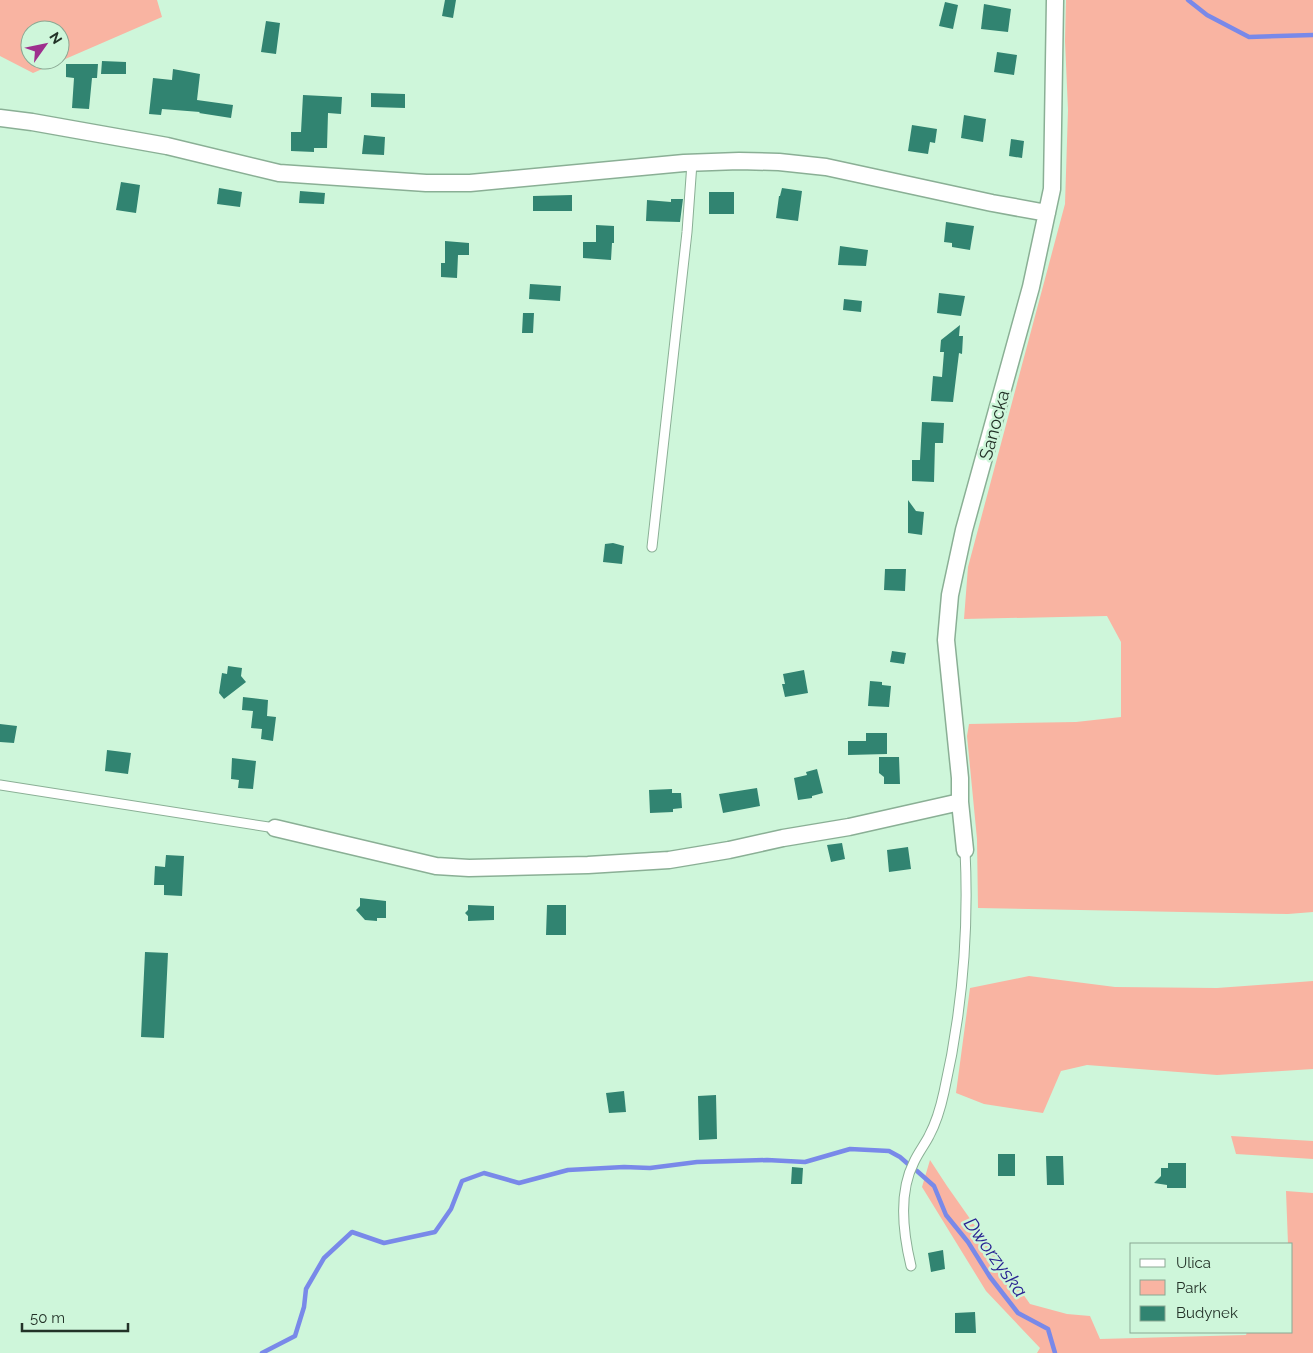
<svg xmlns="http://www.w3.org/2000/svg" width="1313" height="1353" font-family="Raleway,sans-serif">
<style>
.green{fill:#f9b4a2;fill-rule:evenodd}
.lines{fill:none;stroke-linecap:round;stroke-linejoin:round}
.stream{stroke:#7989e9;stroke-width:4.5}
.building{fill:#318471}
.lane-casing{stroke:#8aaf95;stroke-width:11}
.street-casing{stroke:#8aaf95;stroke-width:19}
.lane{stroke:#fff;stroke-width:9}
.street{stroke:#fff;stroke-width:16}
.labels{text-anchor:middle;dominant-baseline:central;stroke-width:5;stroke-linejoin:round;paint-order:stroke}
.street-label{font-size:18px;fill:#233228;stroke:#cef6da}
.water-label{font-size:19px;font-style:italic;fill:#282292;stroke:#cef6da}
</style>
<rect width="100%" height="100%" fill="#cef6da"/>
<path class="green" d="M0 0H157L162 17 33 73 0 56ZM30 30H60V60H30Z
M1066 0H1313V912L1288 914 978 908 977 839 967 736 969 724 1076 722 1121 717V642L1107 616 964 619 968 567 1065 204 1068 110 1065 41Z
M1029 976 1115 987 1217 988 1313 981V1069L1217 1075 1087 1065 1061 1071 1043 1113 984 1104 956 1093 970 988Z
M1231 1136 1313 1141V1159L1236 1154Z
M930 1160 947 1186 1030 1304 1067 1314 1090 1316 1100 1339 1246 1335 1247 1332H1292V1244H1288L1286 1191 1313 1193V1353H1037L1040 1348 986 1291 922 1187Z"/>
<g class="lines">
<path class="stream" d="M1188 0 1207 15 1249 37 1313 35
M917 1171 934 1186 946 1215 968 1242 990 1277 1018 1313 1048 1329 1055 1353
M262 1353 295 1336 304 1307 306 1289 324 1258 352 1232 384 1243 435 1232 451 1209 462 1181 484 1173 519 1183 568 1170 624 1167 650 1168 697 1162 767 1160 805 1162 850 1149 889 1151 900 1157 908 1164"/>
</g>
<path class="building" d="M445 0H456L453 18 442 16Z
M945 2 958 5 953 29 939 26Z
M984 4 1011 9 1008 32 981 29Z
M266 21 280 23 276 54 261 52Z
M997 52 1017 55 1014 75 994 72Z
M102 61 126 62V74H101Z
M66 64H98L97 78H92L89 109 72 108 74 78 66 77Z
M173 69 200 74 197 100 233 105 231 118 199 113 200 112 162 109 161 115 149 114 153 78 172 80Z
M371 93 405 94V108L371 107Z
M303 95 342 97 341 114 328 113 327 148H314V152L291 151V132H301Z
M964 115 986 119 983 142 961 138Z
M912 125 937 129 935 143 930 142 928 154 908 151Z
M364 135 385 137 384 155 362 154Z
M1011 139 1024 141 1022 158 1009 156Z
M121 182 140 185 136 213 116 210Z
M219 188 242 192 240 207 217 204Z
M782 188 802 191 798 221 776 218 779 196H780Z
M300 191 325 193 324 204 299 203Z
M709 192H734V214H709Z
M572 195V211H533V196Z
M671 199H683L680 222 646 221 647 200 671 202Z
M946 222 974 226 970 250 952 247V243L944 242Z
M596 225 614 226V243H612L611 260 583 258V242H596Z
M445 241 469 243V255H458L457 278 441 277V263H445Z
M840 246 868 250 866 266 838 265Z
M530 284 561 286 560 301 529 299Z
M939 293 965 296 961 316 937 313Z
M844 299 862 301 861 312 843 310Z
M523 313H534L533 333H522Z
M960 325 959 336H963L962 354 959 353 953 402 931 401 933 376 942 377 944 352H940L941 340Z
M922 422 944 423 943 443H935L934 482 912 481V460H920Z
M908 500 916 511 924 512 922 535 908 533Z
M613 543 624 546 622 564 603 562 605 544Z
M885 569H906L905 591 884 590Z
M892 651 906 653 904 664 890 662Z
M228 666 242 668 241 676 246 682 224 699 219 693 222 673 227 674Z
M804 670 808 693 785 697 782 684H785L783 674Z
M870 681 882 682V685L891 686 889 707 868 706Z
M243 697 268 700 267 716 276 717 273 741 261 739 262 729 251 728 253 711 242 710Z
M0 724 17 726 14 743 0 742Z
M866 733H887V754L848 755V741H866Z
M107 750 131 753 128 774 105 771Z
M879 757H899L900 784H884V777L879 773Z
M232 758 256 761 253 789 238 788 239 780 231 779Z
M817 769 823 793 812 796V798L798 800 794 778 807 775 806 772Z
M757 788 760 806 723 813 719 794Z
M672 789V793H681L682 808 673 809V812L650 813 649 790Z
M842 843 845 859 831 862 827 845Z
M908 847 911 869 889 872 887 850Z
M166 855 184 856 182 896 164 895V885H154L155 866 165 867Z
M360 898 386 901V918H377V921L365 920 356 910 360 906Z
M468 905 494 906V920L468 921V916L465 913 468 910Z
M547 905H566V935H546Z
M145 952 168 953 164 1038 141 1037Z
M624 1091 626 1112 609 1113 606 1093Z
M716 1095 717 1139 699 1140 698 1096Z
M998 1154H1015V1176H998Z
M1046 1156H1063L1064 1185H1047Z
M1168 1163H1186V1188H1167V1185L1154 1183 1161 1176V1168H1168Z
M792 1167 803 1168 802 1184H791Z
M943 1250 945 1269 931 1272 928 1253Z
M975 1312 976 1333H955V1313Z"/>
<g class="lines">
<g class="lane-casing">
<path id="lane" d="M652 547 687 232 692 163
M0 785 275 828
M911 1266C903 1233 898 1193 914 1162 918 1153 925 1144 929 1136 936 1123 941 1106 944 1092 962 1013 969 931 965 850"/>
</g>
<g class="street-casing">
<path id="street" d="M0 118 32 122 167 146 279 173 426 183H470L684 163 739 161 779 162 826 167 992 203 1047 213
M275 828 436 866 469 868 588 865 669 860 729 850 783 838 849 827 960 802
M965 850 960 802V778L946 640 950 595 964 530 1031 287 1052 189 1055 0"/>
</g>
<use href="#lane" class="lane"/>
<use href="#street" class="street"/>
</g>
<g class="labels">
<g class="street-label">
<text transform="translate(994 425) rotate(-75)">Sanocka</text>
</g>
<g class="water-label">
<text transform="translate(996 1257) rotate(54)">Dworzyska</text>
</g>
</g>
<rect x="1130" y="1243" width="162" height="90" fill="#cef6da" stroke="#8aa893"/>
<rect x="1140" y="1259" width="25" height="8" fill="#ffffff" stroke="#8aa893"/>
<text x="1176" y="1268" font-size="15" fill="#233228">Ulica</text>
<rect x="1140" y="1280" width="25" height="15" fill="#f9b4a2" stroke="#8aa893"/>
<text x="1176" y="1293" font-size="15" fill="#233228">Park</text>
<rect x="1140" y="1306" width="25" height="15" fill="#318471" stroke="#8aa893"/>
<text x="1176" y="1318" font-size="15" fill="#233228">Budynek</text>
<g transform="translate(45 45) rotate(57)"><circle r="24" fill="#cef6da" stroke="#8aa893"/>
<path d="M0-4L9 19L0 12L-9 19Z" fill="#9e2f8d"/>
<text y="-8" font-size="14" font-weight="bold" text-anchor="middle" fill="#233228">N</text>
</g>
<path d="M22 1323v8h106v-8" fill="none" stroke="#233228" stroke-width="2.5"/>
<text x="30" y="1323" font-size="15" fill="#233228" stroke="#cef6da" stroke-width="4" paint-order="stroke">50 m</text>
</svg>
